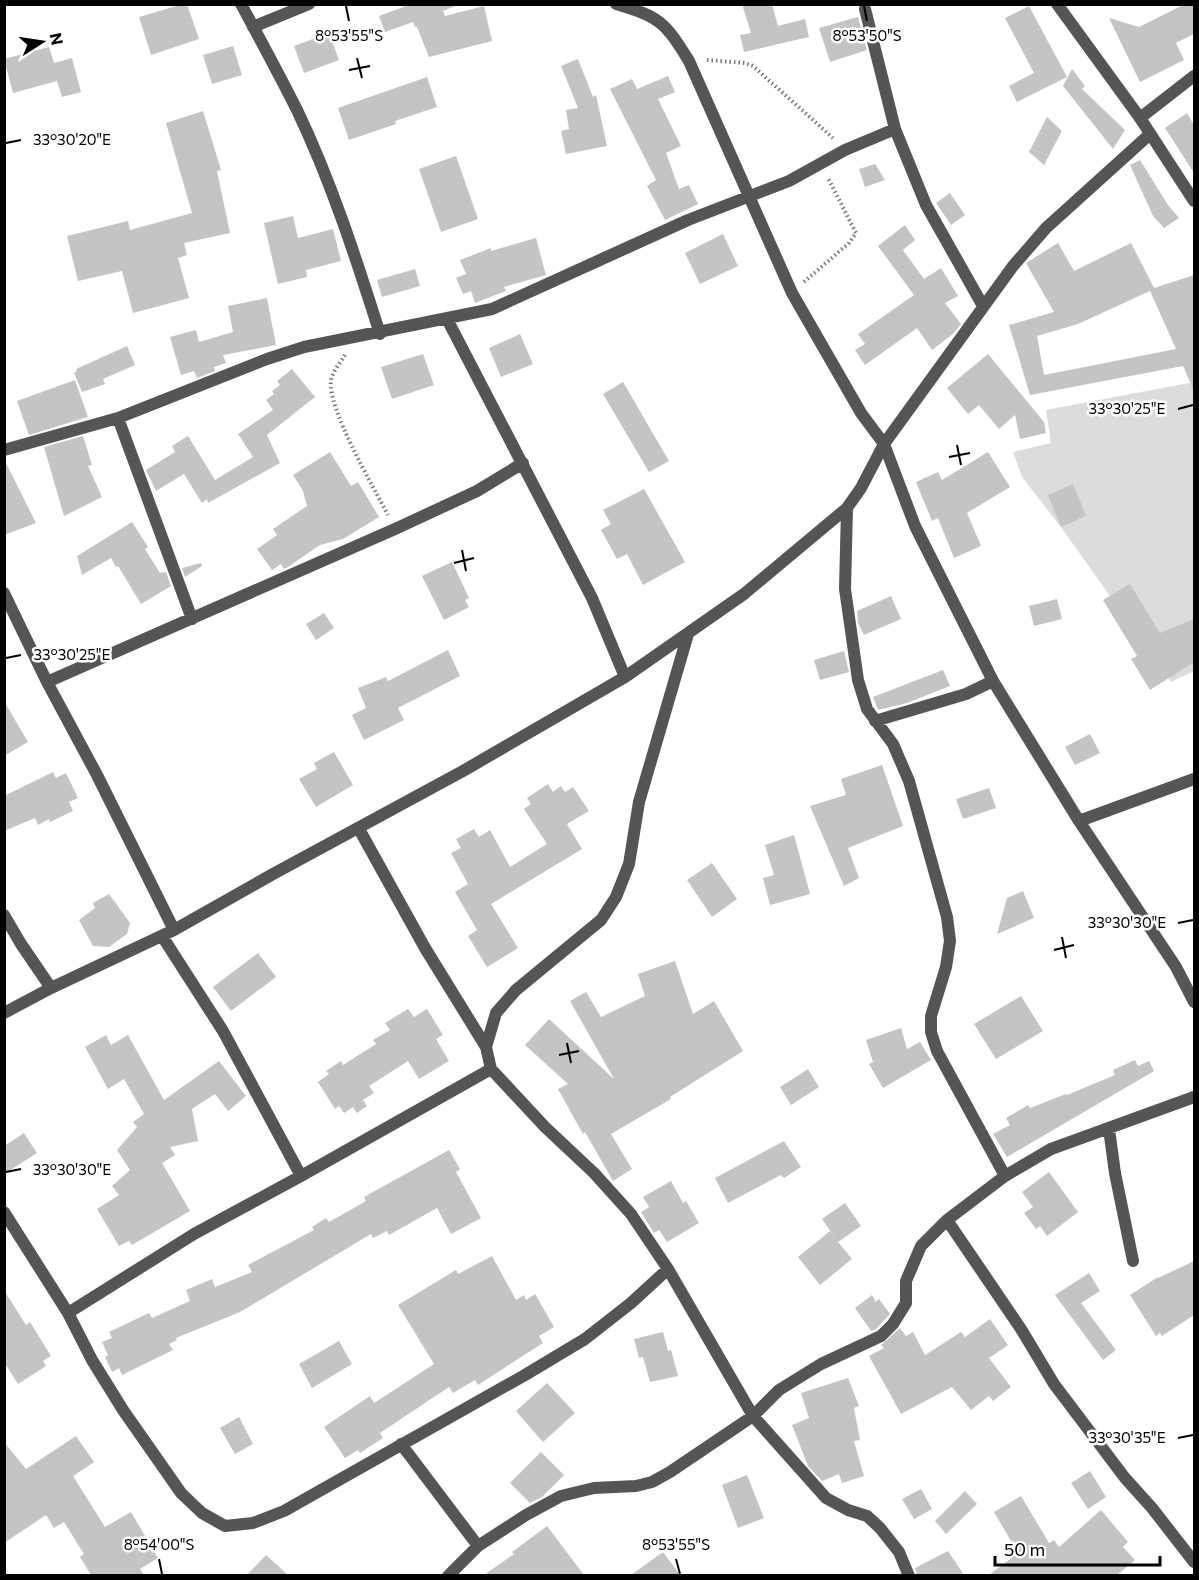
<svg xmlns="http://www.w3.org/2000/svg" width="1199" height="1580" font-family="Commissioner,sans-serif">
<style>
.green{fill:#dcdcdc}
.building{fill:#c4c4c4;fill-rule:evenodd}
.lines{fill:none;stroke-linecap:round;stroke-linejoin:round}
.path{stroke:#777;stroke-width:4;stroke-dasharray:1.5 3;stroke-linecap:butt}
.minor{stroke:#555;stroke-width:12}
.tertiary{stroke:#555;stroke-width:12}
.ticks{fill:none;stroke:#000;stroke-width:2}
.ticks-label{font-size:15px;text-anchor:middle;fill:#000;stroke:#fff;stroke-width:5;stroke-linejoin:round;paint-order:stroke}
</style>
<rect width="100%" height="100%" fill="#fff"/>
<path class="green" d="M1194 382V671L1171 682 1061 527 1022 477 1013 452 1051 443 1046 410Z"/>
<path class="building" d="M183 4H187L199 39 151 55 139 17Z
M405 4H454L455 6 443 11 445 16 484 6 492 41 429 57 417 27H415L413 22 385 32 379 16 406 6Z
M742 4H772L778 26 805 19 809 37 744 52 740 35 751 33Z
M1185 4H1194V34L1176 43 1184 60 1140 82 1109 18 1139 27Z
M1029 6 1067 77 1017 102 1009 86 1034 73 1005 18Z
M858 17 867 50 830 62 819 28Z
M329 33 339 60 304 73 294 46Z
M233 46 242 75 212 84 203 55Z
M49 47 54 63 72 58 81 92 62 97 57 81 13 93 4 59Z
M578 59 593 97 596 95 607 146 566 154 561 131 569 129 566 110 578 108 561 66Z
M1072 69 1085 86 1082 89 1125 130 1113 149 1063 86Z
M668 76 675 92 658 99 681 146 666 153 679 189 689 185 698 204 665 220 647 186 656 180 610 89 632 79 637 89Z
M427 77 437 107 395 121 396 124 349 140 338 108Z
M203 111 221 170 217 171 230 233 184 243 187 255 178 258 189 298 133 313 122 271 78 281 67 236 128 221 130 230 192 213 166 123Z
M1187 113 1194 125V173L1165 128Z
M1047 117 1062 131 1044 165 1029 152Z
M456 156 478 219 441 232 419 169Z
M1140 160 1168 205 1179 218 1164 228 1153 216 1130 165Z
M875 164 885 180 865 187 859 169Z
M950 193 965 215 951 225 936 203Z
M293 216 298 238 333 229 341 261 306 270 307 277 278 284 264 223Z
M905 225 915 240 903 250 924 279 941 268 958 296 945 303 961 324 953 334 932 350 917 328 865 365 855 350 865 344 858 334 914 295 878 246Z
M723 234 738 266 700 284 685 253Z
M536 238 546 275 504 287 506 291 475 303 471 291 463 294 456 278 466 274 460 260 491 248V251Z
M1058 243 1074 271 1131 243 1154 288 1194 275V391L1183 366 1030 395 1009 325 1054 312 1026 263ZM1150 291 1176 349 1044 375 1037 336 1078 324Z
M415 269 420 286 382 297 377 280Z
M267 298 276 345 223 355 226 363 214 367 215 371 197 378 194 371 181 375 170 337 196 330 199 342 233 332 228 306Z
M520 334 533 364 501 377 489 348Z
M127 346 135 365 103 379 105 384 82 392 74 373 77 371 76 369Z
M423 354 434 385 392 399 381 367Z
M988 354 1044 422 1046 433 1020 439 1015 415 999 429 979 405 968 414 947 388Z
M292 369 315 397 267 435 280 463 208 503 207 499 202 503 184 474 156 491 146 470 175 452 172 446 188 436 215 480 253 457 238 434 273 410 266 400 274 394 272 391 280 385 277 381Z
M75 380 88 417 29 435 17 401Z
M623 382 669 461 649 472 603 394Z
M83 436 92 465 88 466 102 497 64 516 44 447Z
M330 452 351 486 358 482 379 517 343 539 320 545 288 567 284 569 281 564 272 570 257 549 277 535 273 529 307 506 303 491 293 475Z
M988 452 1010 487 967 513 981 546 954 558 938 518 932 521 916 482 938 472 942 480Z
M4 459 36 523 4 535Z
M1073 484 1086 516 1061 527 1048 495Z
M644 489 685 562 643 585 627 554 617 559 601 530 611 524 603 510Z
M132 522 148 547 145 549 160 573 166 572 171 586 141 604 118 566 116 567 111 558 82 575 77 556Z
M452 562 469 598 465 600 469 607 444 620 422 576Z
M201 563 202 566 185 577 182 568Z
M1130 584 1160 633 1194 619V662L1150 690 1131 659 1137 656 1103 600Z
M891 596 901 619 864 635 858 623 857 611Z
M1057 599 1062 619 1034 626 1029 606Z
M324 613 334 628 316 640 306 624Z
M448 650 460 676 398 708 404 720 364 740 352 715 366 708 358 688 386 677 388 681Z
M844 651 849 672 820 680 814 660Z
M943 670 950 686 907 703 878 710 873 697Z
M4 701 28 742 4 756Z
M1090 734 1100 753 1075 765 1065 747Z
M334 752 353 785 316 807 299 779 317 769 314 763Z
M882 765 903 826 848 848 859 878 844 886 810 806 846 795 841 779Z
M53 772 56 778 66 773 78 798 69 802 73 811 50 822 49 819 38 825 35 818 4 831V796Z
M548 784 553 792 561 786 565 792 573 787 589 811 567 824 582 849 491 904 518 948 487 967 468 936 477 930 455 892 468 884 451 853 461 848 456 839 474 829 479 837 490 830 510 867 547 844 524 809 531 804 527 798Z
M989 788 996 808 963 819 956 799Z
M794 835 810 894 770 905 763 878 774 875 765 845Z
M712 863 737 899 712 917 687 880Z
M1023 891 1034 918 997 934 1007 898Z
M109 894 130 923 127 934 109 947 93 946 79 920 95 908 93 903Z
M258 953 276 977 231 1011 213 987Z
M675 961 693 1014 714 1001 743 1051 670 1097 671 1099 611 1134 632 1169 613 1181 585 1132 583 1134 558 1089 568 1084 525 1045 549 1019 614 1079 570 1001 586 992 601 1017 645 996 638 974Z
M1021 996 1043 1031 996 1059 974 1024Z
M408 1009 414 1017 427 1009 443 1035 436 1039 449 1061 419 1079 408 1061 369 1086 374 1093 363 1100 367 1106 357 1113 353 1107 344 1113 339 1106 335 1109 318 1082 329 1074 326 1071 341 1061 343 1065 376 1044 373 1040 390 1030 385 1023Z
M901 1028 907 1049 920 1042 931 1060 883 1088 869 1064 873 1062 866 1040Z
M106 1035 111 1045 128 1035 164 1100 219 1061 246 1096 228 1111 215 1094 192 1109 198 1141 170 1147 175 1155 162 1163 190 1211 132 1245 129 1241 119 1246 97 1209 119 1195 112 1186 130 1170 117 1150 137 1127 133 1122 144 1114 124 1079 108 1089 85 1047Z
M1135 1060 1138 1066 1149 1061 1154 1071 1007 1157 993 1134 1010 1125 1006 1118 1028 1105 1030 1108 1066 1094 1067 1095 1115 1075 1113 1070Z
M808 1069 819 1087 791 1105 780 1087Z
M24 1133 37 1153 4 1174V1146Z
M784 1141 801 1167 784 1178 781 1175 728 1203 715 1178Z
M449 1150 460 1169 456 1172 481 1218 451 1234 437 1208 389 1235 387 1231 373 1238 371 1234 240 1312 176 1338 177 1340 169 1344 173 1350 122 1375 119 1368 112 1372 105 1357 108 1355 102 1342 112 1338 109 1332 149 1313 152 1318 190 1301 186 1290 212 1279 215 1287 252 1272 248 1265 314 1230 312 1227 326 1218 329 1222 366 1201 364 1197Z
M1049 1172 1078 1212 1047 1236 1040 1226 1036 1229 1024 1213 1033 1207 1022 1192Z
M671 1181 683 1203 686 1201 699 1223 667 1242 659 1230 654 1233 641 1212 649 1207 643 1197Z
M845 1203 861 1226 838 1242 852 1259 820 1285 798 1257 830 1231 838 1242 822 1219Z
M492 1256 516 1300 524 1295 526 1300 535 1294 554 1327 539 1336 543 1343 478 1385 475 1380 453 1393 449 1387 380 1433 383 1438 360 1453 358 1450 345 1458 324 1427 370 1396 374 1403 434 1364 398 1305 456 1270 458 1274Z
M1194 1261V1315L1162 1336 1160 1333 1156 1336 1130 1295 1158 1277V1278Z
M1089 1273 1100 1291 1081 1303 1116 1350 1103 1360 1055 1295Z
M4 1290 26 1325 30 1322 51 1356 43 1361 46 1366 18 1384 4 1362Z
M872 1295 876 1302 879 1299 890 1314 876 1329 871 1331 855 1308Z
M990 1319 1008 1345 989 1358 1011 1387 993 1401 989 1396 971 1410 952 1387 901 1414 869 1356 884 1348 881 1345 900 1328 906 1336 913 1332 925 1355 961 1332 965 1337Z
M663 1332 668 1351 671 1350 678 1376 650 1382 643 1357 639 1358 634 1339Z
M339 1341 352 1364 312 1388 299 1364Z
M848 1378 859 1406 854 1408 860 1440 854 1441 864 1476 842 1483 839 1474 822 1481 808 1466 792 1425 809 1418 801 1393Z
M547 1383 575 1413 543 1442 516 1411Z
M239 1417 253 1444 235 1454 220 1428Z
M76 1436 94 1462 73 1476 105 1527 131 1512 158 1558 140 1569 144 1575H91L80 1557 84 1554 64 1522 54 1528 46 1515 4 1543V1442L26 1469Z
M541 1452 564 1475 542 1497 530 1503 510 1483Z
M1090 1471 1106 1497 1088 1509 1071 1483Z
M747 1475 764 1518 738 1528 722 1485Z
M921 1489 932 1509 914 1519 902 1499Z
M965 1491 977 1504 946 1534 935 1521Z
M1021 1496 1049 1543 1054 1540 1059 1547 1101 1510 1128 1542 1123 1547 1135 1560 1117 1575H989L1018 1553 994 1512Z
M547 1526 584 1575H484L514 1554 512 1552Z
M948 1551 964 1575H917L915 1568Z
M663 1552 680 1575H631Z
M266 1555 288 1575H247Z"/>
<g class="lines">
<path class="path" d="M707 60 745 63 753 66 833 138
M804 282 849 243 856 233 828 178
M345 355C340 363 333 371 331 380 327 408 373 486 388 515"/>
<path class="minor" d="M241 4C260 39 279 74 297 110 331 181 356 258 380 334
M616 4C660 17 665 22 689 61L792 293 861 413 884 444 915 526 993 681 1079 821 1176 967 1194 1002
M865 9 895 129 926 205 983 306
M253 27 309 4
M1140 118 1194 76
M447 319 592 598 625 677
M118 418 192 619
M4 450 118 418 267 359 304 347 492 309 688 220 789 181 845 150 895 129
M847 508 845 589 858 680 867 709 893 744 909 781 947 917 950 941 946 967 931 1016V1032L937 1051 1005 1176
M4 593 47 682 97 775 174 930
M688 634 639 802 629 864 616 897 601 920 516 990 496 1013 486 1047 491 1069 545 1127 594 1173 631 1214 668 1269 753 1416 826 1498 848 1510 867 1516 880 1528 899 1552 909 1576
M47 682 395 529 477 491 523 463
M875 721 966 694 993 681
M1079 821 1194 779
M359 829 425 948 486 1047
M4 915 21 944 51 988
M162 936 223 1031 301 1176
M4 1013 51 988 174 930 273 874 463 771 625 677 744 594 847 508 861 488 884 444 1013 266 1046 228 1150 134
M1109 1129 1115 1173 1133 1261
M4 1212 68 1313 92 1360 123 1410 181 1493 202 1513 225 1526 253 1523 284 1511 525 1375 585 1339 631 1303 668 1269
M947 1220 1021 1329 1054 1384 1125 1478 1152 1508 1194 1562
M68 1313 194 1234 301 1176 491 1069
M401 1444 478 1546
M448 1576 478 1546 526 1515 561 1496 594 1488 636 1486 652 1482 670 1472 753 1416 779 1390 821 1364 881 1336 893 1324 906 1303V1281L921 1246 947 1220 1005 1176 1051 1149 1194 1097"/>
<path class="tertiary" d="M1057 4 1140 118 1194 201"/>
</g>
<path class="ticks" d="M346 6 349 21M864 6 867 21M357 58 362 78M349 70 370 66M6 143 21 140M1178 409 1193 405M957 445 961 465M949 457 970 453M462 550 466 571M454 563 474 558M6 658 21 655M1178 923 1193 920M1062 937 1066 958M1054 950 1074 945M567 1043 571 1063M559 1055 579 1051M6 1172 21 1169M1178 1438 1193 1435M159 1559 162 1574M676 1559 680 1574"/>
<g class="ticks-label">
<text x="349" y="41">8°53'55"S</text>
<text x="867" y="41">8°53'50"S</text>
<text x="72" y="145">33°30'20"E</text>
<text x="1127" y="414">33°30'25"E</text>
<text x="72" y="660">33°30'25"E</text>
<text x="1127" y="928">33°30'30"E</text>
<text x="72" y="1175">33°30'30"E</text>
<text x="1127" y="1443">33°30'35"E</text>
<text x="159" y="1550">8°54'00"S</text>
<text x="676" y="1550">8°53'55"S</text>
</g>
<rect width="1199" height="1580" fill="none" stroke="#000000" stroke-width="12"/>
<g transform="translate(42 42) rotate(78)" stroke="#ffffff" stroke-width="4.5" paint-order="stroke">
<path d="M0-4.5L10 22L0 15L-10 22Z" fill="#000000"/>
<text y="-9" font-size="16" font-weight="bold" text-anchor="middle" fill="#000000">N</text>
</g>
<path d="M995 1556v9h165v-9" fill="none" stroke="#000000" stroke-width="3"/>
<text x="1004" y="1556" font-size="18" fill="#000000" stroke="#ffffff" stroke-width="4.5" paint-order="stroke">50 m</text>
</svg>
